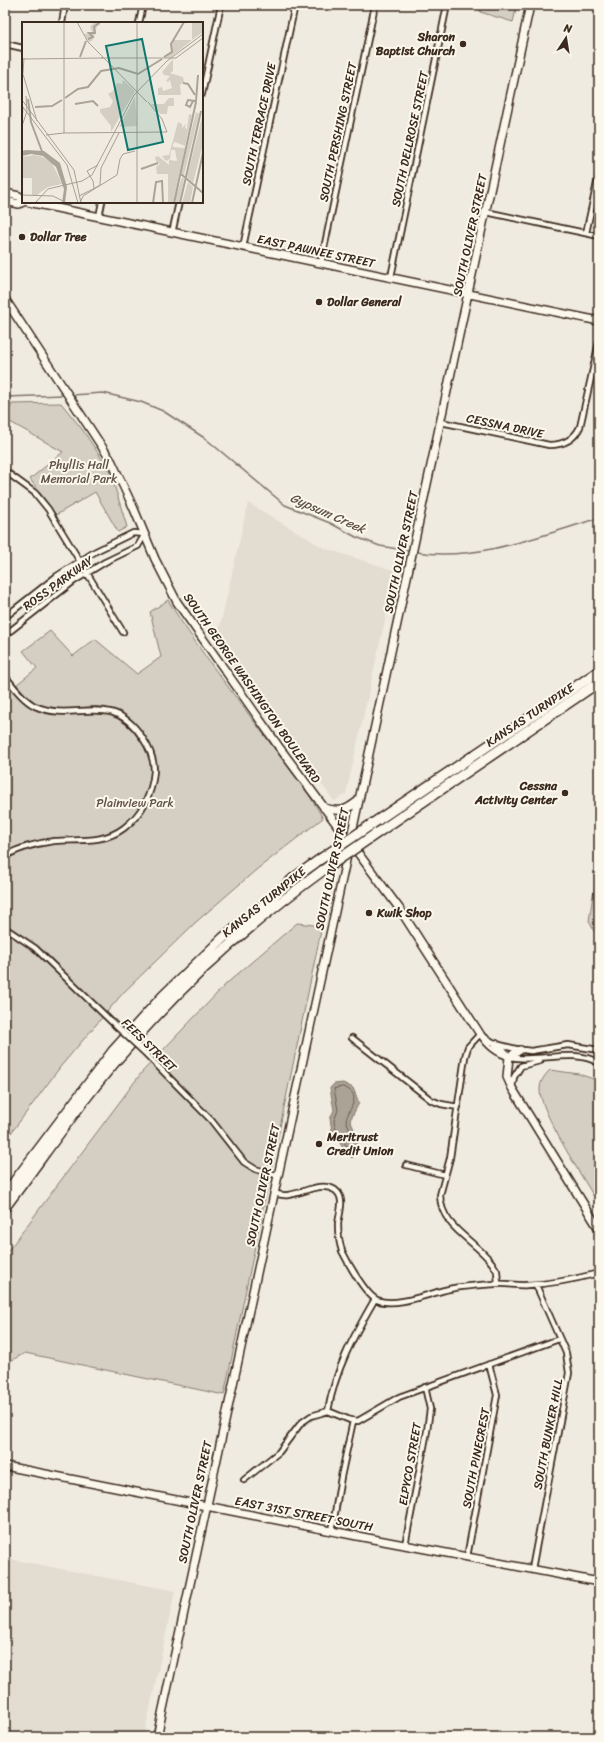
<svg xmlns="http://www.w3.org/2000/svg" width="604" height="1742" font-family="Sriracha,sans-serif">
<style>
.built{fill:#e2dcd1}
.green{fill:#d5cec3;stroke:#887c70}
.water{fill:#aca397;stroke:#7f7367}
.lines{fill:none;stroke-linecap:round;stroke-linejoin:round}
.shore{stroke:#685a4e;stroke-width:1}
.stream{stroke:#7f7367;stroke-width:1.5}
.street-casing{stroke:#3b2a1e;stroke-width:8}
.secondary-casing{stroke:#3b2a1e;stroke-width:10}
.highway-casing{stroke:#3b2a1e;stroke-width:12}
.street{stroke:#fbf7ec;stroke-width:4.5}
.secondary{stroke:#fbf7ec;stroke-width:7}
.highway{stroke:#fbf7ec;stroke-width:9}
.street-bridge-casing{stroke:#3b2a1e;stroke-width:8;stroke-linecap:butt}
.highway-bridge-casing{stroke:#3b2a1e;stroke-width:12;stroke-linecap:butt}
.street-bridge{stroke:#fbf7ec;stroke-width:4.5}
.highway-bridge{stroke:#fbf7ec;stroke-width:9}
.poi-dot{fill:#3b2a1e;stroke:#fbf7ec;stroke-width:1.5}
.labels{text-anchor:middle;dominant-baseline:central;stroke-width:4;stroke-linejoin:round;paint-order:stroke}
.poi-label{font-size:12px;font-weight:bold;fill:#3b2a1e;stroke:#fbf7ec;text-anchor:start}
.street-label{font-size:12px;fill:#3b2a1e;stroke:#fbf7ec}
.park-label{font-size:12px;fill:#625347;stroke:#fbf7ec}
.water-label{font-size:13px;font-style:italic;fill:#635448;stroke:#fbf7ec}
.inset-river{fill:none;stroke:#aca397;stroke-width:2}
.inset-road{fill:none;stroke:#a89e92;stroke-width:1}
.view{fill:#0f766e;fill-opacity:0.15;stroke:#0f766e;stroke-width:2}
.inset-edge{fill:none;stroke:#3b2a1e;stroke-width:2}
</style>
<rect width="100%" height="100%" fill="#f0ebe0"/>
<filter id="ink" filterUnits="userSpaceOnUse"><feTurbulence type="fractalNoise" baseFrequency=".025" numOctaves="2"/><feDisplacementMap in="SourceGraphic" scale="8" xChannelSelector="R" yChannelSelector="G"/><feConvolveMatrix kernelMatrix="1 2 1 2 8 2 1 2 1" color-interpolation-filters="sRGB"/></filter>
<g filter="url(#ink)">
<path class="built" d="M248 503 324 548 396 571 346 794 334 801 216 644Z
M5 1558 175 1591 144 1737H5Z"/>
<path class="green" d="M481 5 501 8 502 5H517L513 22 480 12Z
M61 403 82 429 110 471 127 527 118 532 95 492 56 515 30 479 63 452 5 419 12 404Z
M168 600 181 621 208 660 309 795 323 818 256 870 196 922 123 993 61 1066 5 1141V694L37 668 23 651 50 631 73 656 95 639 137 674 161 657 150 612Z
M599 874V934L595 933 589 921 593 895Z
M297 923 322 926 224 1395 25 1353 5 1364V1255L142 1072 226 984Z
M550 1070 579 1074 599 1081V1205C587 1184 538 1109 540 1089 540 1081 545 1075 550 1070Z"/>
<path class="water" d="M343 1083 353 1088 359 1103 350 1120 356 1134 359 1150 352 1158 343 1148 332 1130 330 1119 334 1110 330 1088 334 1084Z"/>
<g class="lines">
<path class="shore" d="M343 1087C364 1094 349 1108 346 1120L352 1135 354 1148 352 1151 346 1145 335 1127 334 1121 338 1110 334 1089Z"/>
<path class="stream" d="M72 395 103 393 141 402 163 411 206 439 285 505 330 523 356 537 380 546 410 551
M5 397 64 395
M416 552C476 562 542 535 599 518"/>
<g class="street-casing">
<path id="street" d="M62 23 65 5
M139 23 143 5
M5 44 23 48
M202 94 221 5
M486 212 599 236
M99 217 102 202
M172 233 179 202
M586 233 599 174
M243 247 295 5
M321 263 375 5
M391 277 447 5
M441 422 549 445C563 445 574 440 580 427L599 342
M5 471 35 493 48 509 123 632
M5 617 57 576 96 551 133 533 145 534 138 546 105 562 74 581 5 635
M5 676C13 686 23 700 35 706 75 724 110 689 142 737 149 747 154 759 154 771 152 795 143 813 124 828 103 844 78 839 54 841 38 843 19 848 5 856
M5 928 35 948 116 1026
M480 1034 468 1047 465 1057 450 1158 440 1195C441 1228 474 1239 492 1263L497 1271 498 1284
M480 1034C509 1082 561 1041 599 1063
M481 1035 496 1044 516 1049 531 1051 568 1045 599 1050
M352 1038 431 1100 441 1104 458 1107
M143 1051 211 1120 244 1162 255 1169 276 1175
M512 1087 514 1077 521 1066 540 1061
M406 1165 445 1175
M273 1193C278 1194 283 1196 288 1195 302 1194 320 1181 335 1190 346 1198 339 1213 338 1224 338 1233 339 1242 342 1251 348 1263 365 1294 377 1300 395 1308 431 1293 449 1289 464 1286 481 1285 497 1284 507 1283 517 1286 527 1285 552 1284 576 1279 599 1273
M328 1411C335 1370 354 1335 375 1299
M244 1480 279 1452 301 1423 311 1416 328 1411 350 1420 358 1421 399 1397 559 1339
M332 1531 341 1477 353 1421
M405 1545 427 1431 430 1409 425 1387
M467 1557 497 1395 489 1364
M532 1569 569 1373 566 1353 536 1285"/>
</g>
<g class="secondary-casing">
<path id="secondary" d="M5 193 19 196 23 200
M5 201 19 204 23 202
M28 202 599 321
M5 299 112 462 134 509 155 559 177 602 279 747 399 908 480 1034
M324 808C341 812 344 812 358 801
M496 1044 509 1057 507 1077 512 1088 599 1229
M509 1057 520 1050
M5 1466 357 1536 599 1582
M157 1737C277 1159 409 583 530 5"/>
</g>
<g class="highway-casing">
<path id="highway" d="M378 820 599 671
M377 833 599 682
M5 1194 113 1051 163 996 223 938 272 898 294 878 322 858
M5 1207C46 1153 84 1096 129 1046 186 980 252 922 322 871"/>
</g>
<use href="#street" class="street"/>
<use href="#secondary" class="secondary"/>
<use href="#highway" class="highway"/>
<g class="street-bridge-casing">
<path id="street-bridge" d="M116 1026 143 1051"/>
</g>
<g class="highway-bridge-casing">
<path id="highway-bridge" d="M322 858 378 820
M322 871 377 833"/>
</g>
<use href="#street-bridge" class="street-bridge"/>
<use href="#highway-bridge" class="highway-bridge"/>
</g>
</g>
<g class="poi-dot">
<circle cx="463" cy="44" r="4"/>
<circle cx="22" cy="237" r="4"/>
<circle cx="319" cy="302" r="4"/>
<circle cx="565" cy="793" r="4"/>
<circle cx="369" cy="913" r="4"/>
<circle cx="319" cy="1144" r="4"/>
</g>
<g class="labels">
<g class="poi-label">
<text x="455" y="37" text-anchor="end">Sharon<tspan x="455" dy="14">Baptist Church</tspan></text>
<text x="30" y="237">Dollar Tree</text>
<text x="327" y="302">Dollar General</text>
<text x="557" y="786" text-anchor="end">Cessna<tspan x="557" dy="14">Activity Center</tspan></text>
<text x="377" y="913">Kwik Shop</text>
<text x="327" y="1137">Meritrust<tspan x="327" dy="14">Credit Union</tspan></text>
</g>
<g class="street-label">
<text transform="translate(259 124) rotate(-78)">SOUTH TERRACE DRIVE</text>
<text transform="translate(338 132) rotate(-78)">SOUTH PERSHING STREET</text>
<text transform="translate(410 139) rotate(-78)">SOUTH DELLROSE STREET</text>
<text transform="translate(470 235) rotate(-78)">SOUTH OLIVER STREET</text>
<text transform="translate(316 251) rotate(12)">EAST PAWNEE STREET</text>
<text transform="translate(505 426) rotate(12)">CESSNA DRIVE</text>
<text transform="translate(401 552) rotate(-78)">SOUTH OLIVER STREET</text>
<text transform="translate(58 583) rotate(-36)">ROSS PARKWAY</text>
<text transform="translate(252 688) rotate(55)">SOUTH GEORGE WASHINGTON BOULEVARD</text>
<text transform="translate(530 715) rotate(-34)">KANSAS TURNPIKE</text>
<text transform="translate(332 869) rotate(-78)">SOUTH OLIVER STREET</text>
<text transform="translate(264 902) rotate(-39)">KANSAS TURNPIKE</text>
<text transform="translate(149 1045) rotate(44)">FEES STREET</text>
<text transform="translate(263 1185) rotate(-78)">SOUTH OLIVER STREET</text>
<text transform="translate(548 1434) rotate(-79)">SOUTH BUNKER HILL</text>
<text transform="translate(476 1458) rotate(-79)">SOUTH PINECREST</text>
<text transform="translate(410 1464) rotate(-80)">ELPYCO STREET</text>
<text transform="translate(195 1502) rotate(-78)">SOUTH OLIVER STREET</text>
<text transform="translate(304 1514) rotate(11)">EAST 31ST STREET SOUTH</text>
</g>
<g class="park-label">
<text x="79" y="465">Phyllis Hall<tspan x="79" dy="14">Memorial Park</tspan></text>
<text x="135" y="803">Plainview Park</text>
</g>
<g class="water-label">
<text transform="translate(328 513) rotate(24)">Gypsum Creek</text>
</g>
</g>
<g transform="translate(22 22)">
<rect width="181" height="181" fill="#f0ebe0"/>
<path d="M72 0H78V3L75 4 71 18 67 20 62 12 70 10 68 5ZM170 0H181V10L170 18ZM151 18H170L148 36 141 35 149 29ZM151 37V49L148 51 161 55 162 60 158 63 159 73H136V66L140 65 141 69 150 66 148 58 146 60 144 59 148 54 142 53 140 50ZM101 58 113 69 89 110V104L78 90V87L88 85 91 79 86 72 91 69 95 61 100 62ZM113 75 115 104 97 105ZM147 76H152V84H146L145 92H138L129 82H142ZM174 90 177 92 162 153 159 150ZM181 91V122L171 161 165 155ZM167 92 170 93 163 124 153 120 151 122V125L163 126 151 181H146V152H135L134 145 138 142 134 139 133 135 136 134 147 143V138L155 139 153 128H149L148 137 144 139 140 134 147 133 156 100 160 102V106L164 102 163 106 165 107ZM12 133 21 135 30 141 40 162 26 165 15 173H10V156H0V135ZM160 155 162 157 157 181H152ZM166 160 171 165 168 181H160Z" fill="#d5cec3"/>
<path d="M4 128 22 129 38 141 45 165 43 181H40L42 167 34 145 21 134 9 132 0 134V129Z" fill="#aca397"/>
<path class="inset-river" d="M66 17 71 15 67 11H73L72 5 78 0M58 35 64 19M142 35 150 30 149 22 162 0M161 61 166 62 173 73M43 76 56 67 66 65 79 49 97 46 116 52 140 37M6 77 9 100 21 132M174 79 176 53M53 82 71 79 76 84M13 85 30 84 40 78M119 147 136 141M159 152 181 171M131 181 134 160 140 159 141 181M152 181 174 80 173 79 166 78 164 83 168 85 171 79M158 181 179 89M170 181 181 131"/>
<path class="inset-road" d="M55 0 66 20 75 29M115 0V181M75 29 125 80M79 36H154L181 16M0 37 81 36M0 49 15 99M1 51 2 36M0 78 52 148 59 181M0 84 45 143 56 181M0 100 1 85M0 104 5 89 4 74M42 111 145 110 140 97 126 80M24 113 42 111V0M72 166 71 159 65 149 76 143M73 166 78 163 79 146 97 111M0 173 31 174 45 181M57 174 73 166M13 181 26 167 60 159 70 153 112 73 145 39 181 12M58 181 61 174 95 153 98 137 101 132 113 129"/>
<path class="view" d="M120 17 141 120 106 128 84 24Z"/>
<rect width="181" height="181" class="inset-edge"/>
</g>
<rect width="604" height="1742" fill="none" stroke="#fbf7ec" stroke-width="20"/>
<rect x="10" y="10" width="584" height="1722" fill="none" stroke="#3b2a1e" stroke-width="1.5" filter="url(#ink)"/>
<g transform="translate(566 38) rotate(12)" stroke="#fbf7ec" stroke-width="3" paint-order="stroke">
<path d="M0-3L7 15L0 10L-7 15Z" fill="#3b2a1e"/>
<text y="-6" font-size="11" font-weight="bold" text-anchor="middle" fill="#3b2a1e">N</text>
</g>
</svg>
